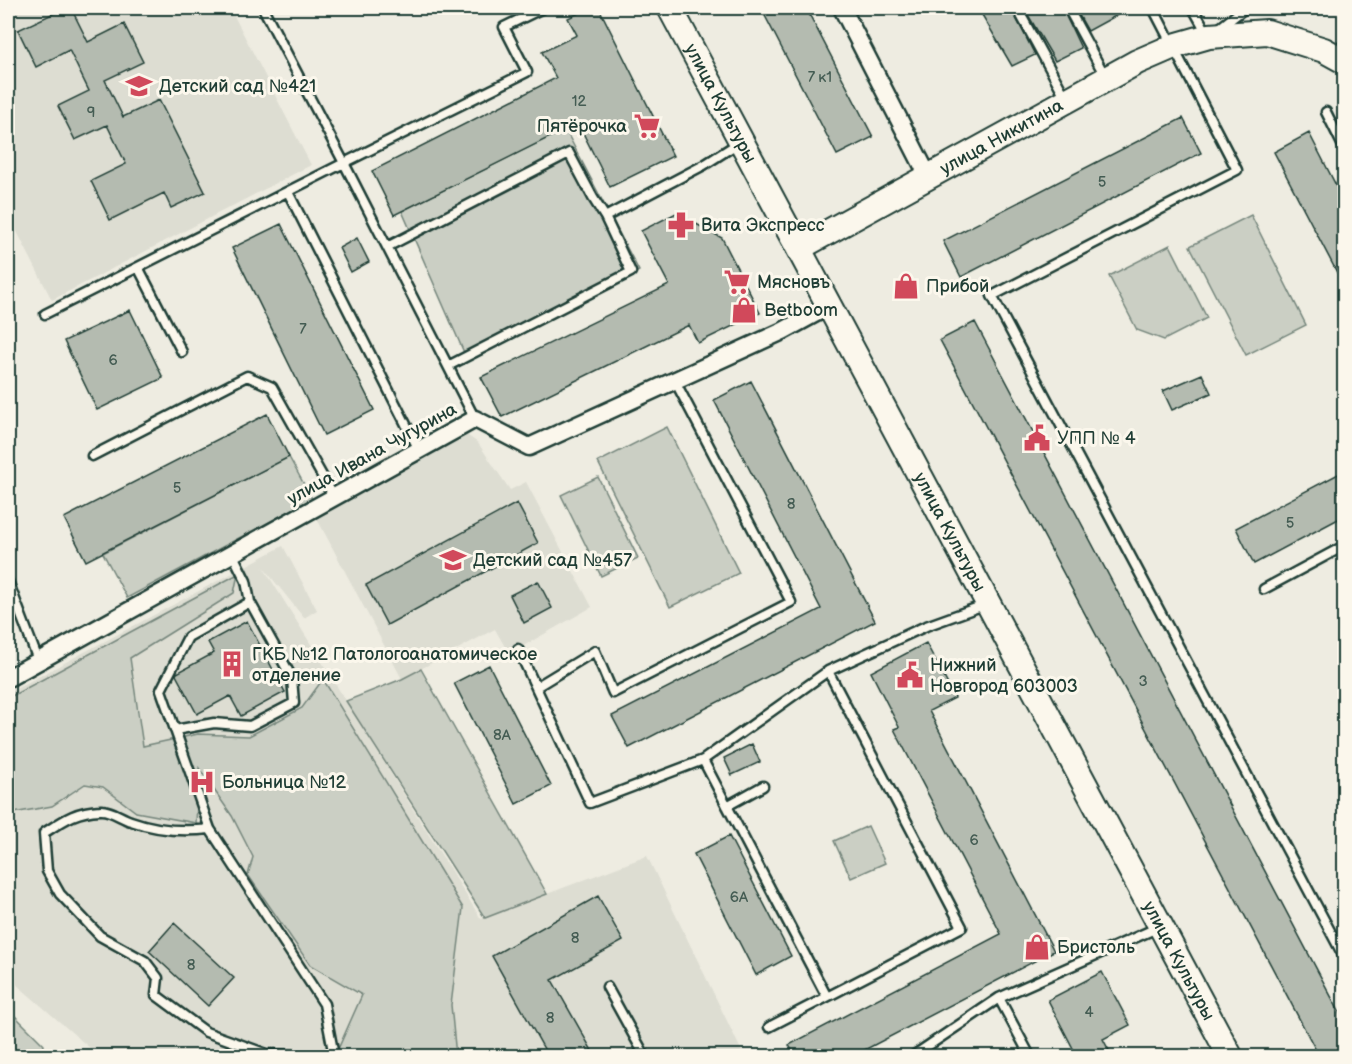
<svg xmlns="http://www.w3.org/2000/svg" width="1352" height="1064" font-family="'Balsamiq Sans',sans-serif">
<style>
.built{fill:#ddddd2}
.green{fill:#cbcfc4;stroke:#75867c;stroke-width:1.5}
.building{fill:#b4bbb0;stroke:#1f3d34;stroke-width:1.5}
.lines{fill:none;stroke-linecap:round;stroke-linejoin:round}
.lane-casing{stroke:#1f3d34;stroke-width:13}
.street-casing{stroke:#1f3d34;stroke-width:21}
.secondary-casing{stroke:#1f3d34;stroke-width:28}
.lane{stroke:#fbf7ec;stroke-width:8}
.street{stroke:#fbf7ec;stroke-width:16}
.secondary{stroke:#fbf7ec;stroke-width:24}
.labels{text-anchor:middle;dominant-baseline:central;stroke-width:6;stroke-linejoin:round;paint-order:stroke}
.number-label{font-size:15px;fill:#445c53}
.poi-label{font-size:18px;fill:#1f3d34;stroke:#fbf7ec;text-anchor:start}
.street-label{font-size:18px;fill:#1f3d34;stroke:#fbf7ec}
</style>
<rect width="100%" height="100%" fill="#eeece1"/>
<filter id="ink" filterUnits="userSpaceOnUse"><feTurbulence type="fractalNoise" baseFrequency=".0167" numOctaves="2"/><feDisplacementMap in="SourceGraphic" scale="12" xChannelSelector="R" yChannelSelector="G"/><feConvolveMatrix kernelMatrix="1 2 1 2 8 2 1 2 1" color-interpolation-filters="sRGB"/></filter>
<g filter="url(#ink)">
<path class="built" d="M8 8H230L311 165 52 300 8 214Z
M464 433 478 443 510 490 526 482 592 607 509 654 495 629 402 679 314 513Z
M283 546 317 610 304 618 263 567 481 919 647 856 744 1056H99L8 977V693Z"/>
<path class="green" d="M565 129 639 271 466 357 402 211Z
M1251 215 1306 325 1246 355 1190 246Z
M1170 245 1207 318 1164 340 1137 330 1109 276Z
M667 427 739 573 670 607 598 462Z
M289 457 312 499 127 598 103 553Z
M598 477 638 558 601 576 561 495Z
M238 574 234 593 130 658 143 746 198 734 249 736 302 708 323 679 463 908 451 1005 456 1056H335L362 995 310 965 248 875 253 857 232 816 199 768 196 823 136 812 103 787 85 784 52 806 8 814V698Z
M421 669 547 894 485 918 346 701 402 679Z
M868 826 885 863 851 878 834 841Z
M8 1009 44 1045 42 1056H8Z"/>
<path class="building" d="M65 8H71L88 42 124 24 143 62 105 80 123 117 159 100 205 192 171 208 164 193 110 220 91 181 126 164 107 125 75 140 58 106 89 91 69 50 36 67 18 30Z
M590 8H599L673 156 610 187 578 123 394 215 372 171 556 78 542 52 577 35 568 18Z
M761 8H806L873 137 837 155Z
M978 8H1011L1035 55 1012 66Z
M1024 8H1062L1081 48 1055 61Z
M1075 8H1130L1088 31Z
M1183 118 1201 153 961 277 943 241Z
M1309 133 1344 201V286L1274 152Z
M676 213 722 238 760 313 698 343 689 325 502 417 481 377 669 285 641 231Z
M281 224 374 410 324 435 232 248Z
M357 238 369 262 351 272 339 248Z
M130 310 163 378 97 410 64 341Z
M975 322 1344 1021V1056H1319L940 340Z
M1202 374 1211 393 1172 410 1163 391Z
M751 381 875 621 629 748 612 716 821 609 714 400Z
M267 414 289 457 86 561 64 518Z
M1344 471V516L1254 564 1236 528Z
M517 503 538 543 387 625 366 585Z
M538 581 552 608 524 623 510 595Z
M247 621 285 692 241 716 230 696 197 714 176 675 177 673 214 653 208 642Z
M926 643 955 698 929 711 1054 951 853 1056H795L789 1045 1001 934 894 729 899 727 871 672Z
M489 665 551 786 516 804 454 683Z
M752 744 760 762 732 775 724 758Z
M729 836 791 956 756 975 694 854Z
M598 896 623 941 552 980 595 1056H548L492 956Z
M174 923 234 978 208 1006 149 951Z
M1102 972 1130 1025 1103 1039 1112 1056H1077L1048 1000Z"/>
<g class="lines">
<g class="lane-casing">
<path id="lane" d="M1017 8 1067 100
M1068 8 1105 76
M1153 8 1237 170 992 296 1344 957
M1193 8 1208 35
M1217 30 1245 8
M1326 112 1344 148
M288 192 419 450
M387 247 569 153 593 198 605 217
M138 267 182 352
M45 314 344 163 263 8
M448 366 631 272 605 217 704 165 740 142
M475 419 344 163 527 72 504 27 543 8
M92 456 247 376 272 387 334 497
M232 553 246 581 250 602
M8 581 38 660
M1264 589 1344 546
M518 649 590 803 703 760 828 671 926 626 987 604
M536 687 595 651 613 693 791 602 675 381
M175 730 214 723 250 726 294 703 292 678 250 602 188 637 161 690 210 829 324 1004 334 1056
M703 760 827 997
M727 806 763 786
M210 829C184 832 156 830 131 821 121 818 110 809 100 810 76 811 64 820 44 833L47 871 60 894 100 936 145 961 158 978 156 995 206 1032 267 1054 313 1056
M607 987 645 1056
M999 998 1030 1056
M769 1027 962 927 828 671
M913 1056 999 998 1159 927"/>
</g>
<g class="street-casing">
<path id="street" d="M842 8 928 176
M8 678 475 419 529 447 783 331 829 306"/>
</g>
<g class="secondary-casing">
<g id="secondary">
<path id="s1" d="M670 8 1230 1056"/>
<path id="s2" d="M799 248 1137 62 1174 46 1209 36 1267 32 1324 50 1344 61"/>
</g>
</g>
<use href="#lane" class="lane"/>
<use href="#street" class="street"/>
<use href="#secondary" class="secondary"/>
</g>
</g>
<defs>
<g id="school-bare" transform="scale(2.07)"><path d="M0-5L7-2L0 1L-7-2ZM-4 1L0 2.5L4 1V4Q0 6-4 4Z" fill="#d1495b" stroke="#fbf7ec" stroke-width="2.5" paint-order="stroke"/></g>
<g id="supermarket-bare" transform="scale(2.07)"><path d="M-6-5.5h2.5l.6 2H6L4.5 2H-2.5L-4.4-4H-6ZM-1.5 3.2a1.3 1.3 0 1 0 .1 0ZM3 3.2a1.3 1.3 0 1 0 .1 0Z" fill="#d1495b" stroke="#fbf7ec" stroke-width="2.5" paint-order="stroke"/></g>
<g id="pharmacy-bare" transform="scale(2.07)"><path d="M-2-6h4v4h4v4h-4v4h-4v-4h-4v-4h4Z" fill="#d1495b" stroke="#fbf7ec" stroke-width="2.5" paint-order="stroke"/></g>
<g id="shop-bare" transform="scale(2.07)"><path d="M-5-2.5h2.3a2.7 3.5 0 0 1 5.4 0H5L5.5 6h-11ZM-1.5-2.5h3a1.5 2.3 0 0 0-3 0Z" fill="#d1495b" stroke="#fbf7ec" stroke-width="2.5" paint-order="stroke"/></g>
<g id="civic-bare" transform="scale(2.07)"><path d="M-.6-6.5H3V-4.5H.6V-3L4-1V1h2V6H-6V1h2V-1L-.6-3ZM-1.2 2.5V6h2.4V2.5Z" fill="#d1495b" stroke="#fbf7ec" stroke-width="2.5" paint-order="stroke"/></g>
<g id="building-bare" transform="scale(2.07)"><path d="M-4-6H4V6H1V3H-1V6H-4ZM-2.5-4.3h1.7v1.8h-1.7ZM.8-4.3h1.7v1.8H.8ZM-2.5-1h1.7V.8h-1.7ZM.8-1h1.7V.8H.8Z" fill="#d1495b" stroke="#fbf7ec" stroke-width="2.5" paint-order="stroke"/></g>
<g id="hospital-bare" transform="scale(2.07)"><path d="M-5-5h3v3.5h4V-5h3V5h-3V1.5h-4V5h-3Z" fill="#d1495b" stroke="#fbf7ec" stroke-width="2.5" paint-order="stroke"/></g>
</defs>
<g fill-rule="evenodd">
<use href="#school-bare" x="139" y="86"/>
<use href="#supermarket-bare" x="647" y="126"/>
<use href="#pharmacy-bare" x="681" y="225"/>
<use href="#supermarket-bare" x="737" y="282"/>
<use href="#shop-bare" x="906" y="286"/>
<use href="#shop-bare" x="744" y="310"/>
<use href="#civic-bare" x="1037" y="438"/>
<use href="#school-bare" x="453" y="560"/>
<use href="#building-bare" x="232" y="664"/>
<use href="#civic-bare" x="910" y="675"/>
<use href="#hospital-bare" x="202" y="782"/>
<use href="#shop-bare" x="1037" y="947"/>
</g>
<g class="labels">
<g class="number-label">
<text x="820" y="77">7 к1</text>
<text x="579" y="101">12</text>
<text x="91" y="112">9</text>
<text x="1102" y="182">5</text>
<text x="303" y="329">7</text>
<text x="113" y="360">6</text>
<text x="177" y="488">5</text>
<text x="791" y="504">8</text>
<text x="1290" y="523">5</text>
<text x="1143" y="681">3</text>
<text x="502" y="735">8А</text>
<text x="974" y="840">6</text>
<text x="739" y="897">6А</text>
<text x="575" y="938">8</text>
<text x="191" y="965">8</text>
<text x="1089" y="1012">4</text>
<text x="550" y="1018">8</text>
</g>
<g class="poi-label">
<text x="159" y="86">Детский сад №421</text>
<text x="627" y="126" text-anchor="end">Пятёрочка</text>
<text x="701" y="225">Вита Экспресс</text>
<text x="757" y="282">Мясновъ</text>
<text x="926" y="286">Прибой</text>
<text x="764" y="310">Betboom</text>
<text x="1057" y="438">УПП № 4</text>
<text x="473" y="560">Детский сад №457</text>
<text x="252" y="654">ГКБ №12 Патологоанатомическое<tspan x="252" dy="21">отделение</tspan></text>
<text x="930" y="665">Нижний<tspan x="930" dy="21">Новгород 603003</tspan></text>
<text x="222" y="782">Больница №12</text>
<text x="1057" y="947">Бристоль</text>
</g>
<g class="street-label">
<text stroke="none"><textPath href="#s1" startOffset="108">улица Культуры</textPath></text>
<text stroke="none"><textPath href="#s2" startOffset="231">улица Никитина</textPath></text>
<text transform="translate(372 454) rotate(-29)">улица Ивана Чугурина</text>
<text stroke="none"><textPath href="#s1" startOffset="594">улица Культуры</textPath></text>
<text stroke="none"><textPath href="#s1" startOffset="1080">улица Культуры</textPath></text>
</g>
</g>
<rect width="1352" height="1064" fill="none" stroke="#fbf7ec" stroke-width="30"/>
<rect x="15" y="15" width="1322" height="1034" fill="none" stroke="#1f3d34" stroke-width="2" filter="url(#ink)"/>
</svg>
